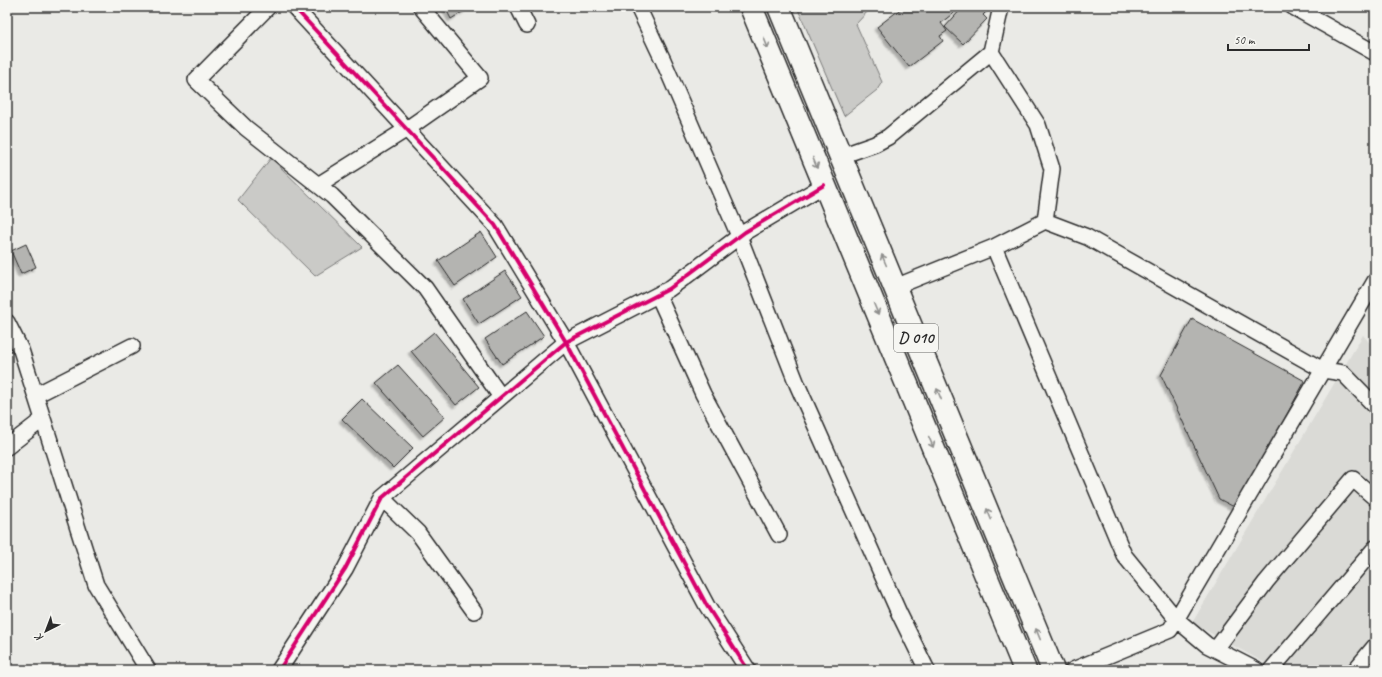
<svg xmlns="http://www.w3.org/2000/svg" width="1382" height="677" font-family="Caveat,sans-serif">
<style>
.built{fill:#dadad6}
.green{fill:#cacac7;stroke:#7a7a79}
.building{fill:#b4b4b1;stroke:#2b2b2b;filter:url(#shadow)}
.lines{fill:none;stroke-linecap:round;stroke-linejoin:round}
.minor-casing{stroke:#2b2b2b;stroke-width:18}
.highway-casing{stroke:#2b2b2b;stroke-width:25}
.minor{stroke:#f6f6f2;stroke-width:15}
.highway{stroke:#f6f6f2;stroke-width:22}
.cycleway-casing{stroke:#f6f6f2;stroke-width:6}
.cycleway{stroke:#d6006c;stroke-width:4}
.oneway{stroke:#90908e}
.labels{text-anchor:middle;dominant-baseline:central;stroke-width:3;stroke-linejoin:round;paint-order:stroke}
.shield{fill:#f6f6f2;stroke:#686867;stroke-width:1}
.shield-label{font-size:16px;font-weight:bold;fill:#2b2b2b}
</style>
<defs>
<filter id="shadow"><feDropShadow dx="-3" dy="3" stdDeviation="1" flood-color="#0004"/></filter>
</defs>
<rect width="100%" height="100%" fill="#eaeae6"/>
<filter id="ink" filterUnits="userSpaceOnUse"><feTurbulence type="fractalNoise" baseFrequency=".025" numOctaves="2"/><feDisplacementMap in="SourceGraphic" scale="8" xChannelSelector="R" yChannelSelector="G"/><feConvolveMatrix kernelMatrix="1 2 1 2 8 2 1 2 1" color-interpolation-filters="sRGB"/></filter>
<g filter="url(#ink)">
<path class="built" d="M1363 335 1375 349V670H1278L1192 623Z"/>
<path class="green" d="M797 7H867L869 10 856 24 882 82 877 90 844 116Z
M271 158 362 247 315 276 238 200Z"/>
<path class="building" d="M445 7H466L467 9 451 19Z
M903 7H955L957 10 941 23 947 31 940 36 943 41 909 67 877 27Z
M963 7 990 8 983 15 987 19 963 44 945 27Z
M481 232 497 257 455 286 438 261Z
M26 244 36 267 21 274 11 251Z
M505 271 522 296 479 324 463 299Z
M527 311 544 336 502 364 485 339Z
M1192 319 1305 381 1236 508 1219 499 1161 375Z
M434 332 479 387 456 405 411 351Z
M398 365 445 417 423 436 376 383Z
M362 399 413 448 393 468 342 419Z"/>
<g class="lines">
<g class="minor-casing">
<path id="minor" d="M268 7 196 80 246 128 332 196 425 288 501 397
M294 7 495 225 566 342 707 606 748 670
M518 7 527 25
M638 7 663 60 739 236 797 384 899 613 927 670
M1001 7 991 52 1038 125 1052 169 1045 221
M1293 7 1375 53
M841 156 875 144 888 137 991 52
M318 185 407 129 480 78 421 7
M994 247 1124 555 1176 619 1207 645 1256 670
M895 287 994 247 1045 221 1087 237 1323 370 1343 373 1375 406
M658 295 703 394 779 535
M7 322 21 350 96 585 148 670
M36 395 132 346
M7 447 43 419
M382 498 418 533 474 611
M1216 649 1266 582 1353 479 1375 498
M279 670 345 569 382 498 566 342 669 289 745 232 824 185
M1073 670 1170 630 1375 281
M1271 670 1375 548
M1355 670 1375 646"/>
</g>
<g class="highway-casing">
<path id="highway" d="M751 7 1025 670
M779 7 1053 670"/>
</g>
<use href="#minor" class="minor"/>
<use href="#highway" class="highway"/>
<g class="cycleway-casing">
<path id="cycleway" d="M294 7 495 225 566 342 707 606 748 670
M279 670 345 569 382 498 566 342 669 289 745 232 824 185"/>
</g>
<use href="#cycleway" class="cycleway"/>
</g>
<defs><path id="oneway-shaft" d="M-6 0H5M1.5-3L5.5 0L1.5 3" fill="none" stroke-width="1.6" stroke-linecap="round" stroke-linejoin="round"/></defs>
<g class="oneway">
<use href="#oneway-shaft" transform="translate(766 43) rotate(68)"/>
<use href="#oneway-shaft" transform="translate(815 163) rotate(68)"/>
<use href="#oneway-shaft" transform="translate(884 260) rotate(-113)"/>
<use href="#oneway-shaft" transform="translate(876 309) rotate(67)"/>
<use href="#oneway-shaft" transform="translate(939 394) rotate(-112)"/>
<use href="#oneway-shaft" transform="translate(931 442) rotate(67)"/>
<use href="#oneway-shaft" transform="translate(989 514) rotate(-112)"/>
<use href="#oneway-shaft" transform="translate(1038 634) rotate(-112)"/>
</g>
</g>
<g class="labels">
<rect class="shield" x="894" y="324" width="44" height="28" rx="3"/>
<g class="shield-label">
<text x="916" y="338">D 010</text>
</g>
</g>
<rect width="1382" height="677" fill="none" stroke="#f6f6f2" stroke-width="24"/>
<rect x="12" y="12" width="1358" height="653" fill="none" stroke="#2b2b2b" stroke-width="1.5" filter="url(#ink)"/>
<g transform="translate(46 631) rotate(222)" stroke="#f6f6f2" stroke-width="3" paint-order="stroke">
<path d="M0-3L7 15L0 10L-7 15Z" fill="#2b2b2b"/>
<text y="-6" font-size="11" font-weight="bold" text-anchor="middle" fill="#2b2b2b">K</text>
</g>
<path d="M1228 44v6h81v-6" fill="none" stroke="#2b2b2b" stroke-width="2"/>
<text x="1234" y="44" font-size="12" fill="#2b2b2b" stroke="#f6f6f2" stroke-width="3" paint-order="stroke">50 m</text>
</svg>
